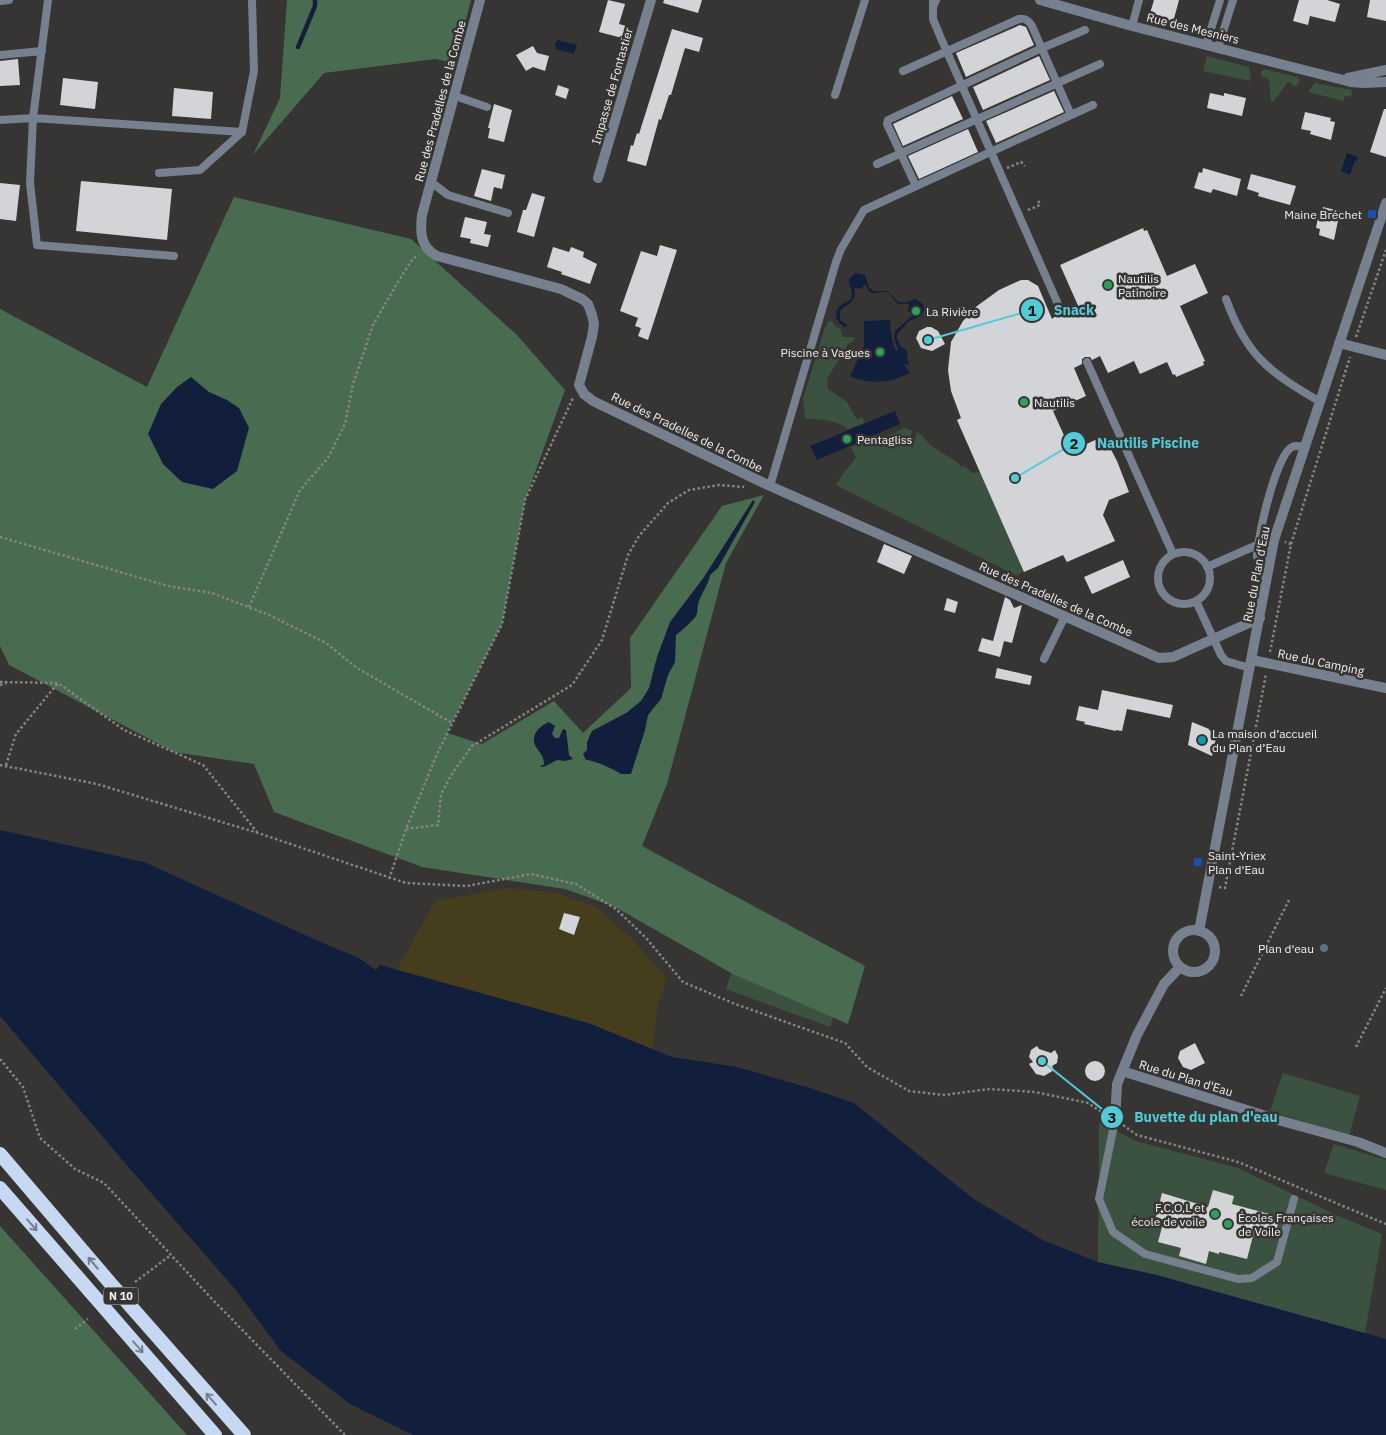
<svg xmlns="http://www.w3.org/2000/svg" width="1386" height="1435" font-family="'IBM Plex Sans',sans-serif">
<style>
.green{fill:#3c5240}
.forest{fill:#496b50}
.sand{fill:#463d1d}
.water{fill:#121f3c}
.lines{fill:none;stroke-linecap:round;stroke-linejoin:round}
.stream{stroke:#121f3c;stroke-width:4.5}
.building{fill:#d3d4d8}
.path{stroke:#878583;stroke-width:2.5;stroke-dasharray:2.5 2.5;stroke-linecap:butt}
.service{stroke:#76808f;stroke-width:8}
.minor{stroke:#76808f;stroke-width:10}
.trunk{stroke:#c6d8f2;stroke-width:14}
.oneway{stroke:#777e89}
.transit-dot{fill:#1a4fb4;stroke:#373533;stroke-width:2}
.leisure-dot{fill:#2e9e5b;stroke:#373533;stroke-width:2}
.culture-dot{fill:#0f9aa8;stroke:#373533;stroke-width:2}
.service-dot{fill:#5c6f8a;stroke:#373533;stroke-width:2}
.labels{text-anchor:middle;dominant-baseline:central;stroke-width:5;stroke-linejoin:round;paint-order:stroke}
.shield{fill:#373533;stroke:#bab9b7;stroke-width:1}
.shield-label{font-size:11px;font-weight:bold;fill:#f2f1ef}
.street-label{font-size:12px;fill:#f2f1ef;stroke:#373533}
.poi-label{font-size:12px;fill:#f2f1ef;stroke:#373533;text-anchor:start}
.leader{fill:none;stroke:#52cbd9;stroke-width:2}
.callout-dot{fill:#52cbd9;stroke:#373533;stroke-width:2}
.mark-label{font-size:15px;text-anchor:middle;font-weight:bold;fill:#111}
.callout-label{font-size:14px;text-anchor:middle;font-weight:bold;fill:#52cbd9;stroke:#373533;stroke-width:5;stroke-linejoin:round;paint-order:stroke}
</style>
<rect width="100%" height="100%" fill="#373533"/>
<path class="green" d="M1207 56 1249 67 1251 81 1203 71Z
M1264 69 1297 77 1300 79 1296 87 1288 82 1273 102H1271L1269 79 1261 76V72Z
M1315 83 1352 90 1351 97 1345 96 1344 101 1308 92Z
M832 321 835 326 841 330 842 337H854L855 339 848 344 827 379 828 389 847 402 857 420 863 417 864 423 848 429C836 420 821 419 805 419L803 399 825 328 828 322Z
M905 428 912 431 910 438H907L905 444 913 447 917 432C924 436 926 441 932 446 942 454 953 457 962 467L964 466 973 473 980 472 1024 571 1017 576 836 485 842 475 856 458 851 447 862 442 864 447Z
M740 947 845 984 830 1027 726 989Z
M1283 1073 1360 1096 1349 1136 1270 1111Z
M1099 1122 1136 1141 1238 1168 1334 1214 1382 1234 1365 1333 1098 1262Z
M1334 1144 1386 1160V1190L1324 1173Z"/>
<path class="forest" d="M287 0H471L455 63 435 59 324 73 253 155 280 98Z
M234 197 411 239 517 335 565 390 525 500 502 624 447 733 482 744 554 701 583 733 631 688 630 638 722 506 764 495 726 563 667 784 642 846 865 966 848 1024 733 974 615 907 565 889 422 867 274 812 254 764 174 752 9 665 0 646V309L147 387Z
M0 1226 187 1435H0Z"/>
<path class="sand" d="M509 888 556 893 596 907 633 940 667 978 658 1004 652 1049 588 1023 397 970 435 901Z"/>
<path class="water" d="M558 40 577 45 574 54 556 49 555 43Z
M1347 153 1358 157 1357 161H1355L1350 175 1341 171Z
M857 273 865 275 869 288 874 291C894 291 885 290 899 302L905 303 915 299 923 304 924 309 921 316 909 321 897 334V339L901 347 904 348C910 353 906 358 909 364L906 365 903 363 910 373C890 383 870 385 850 376L864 346V321L890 320 892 340 896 351 898 349 894 338 895 331 913 315 908 311 909 304H898C894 301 892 294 886 292 875 290 873 300 865 284L861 289 854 288C858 302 848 303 840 311V320L847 325 846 327C837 324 832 314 840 306 843 303 848 302 851 299 854 291 848 287 849 279L854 274Z
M191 377 209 392 227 400 239 408 249 428 237 471 213 489 182 482 163 464 148 434 161 404 177 387Z
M895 411 900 424 817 460 810 446Z
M753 500 755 502 718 568 710 575C709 584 702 592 699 601 697 606 698 612 696 616 695 619 678 634 676 635L675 662 668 675 661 699 648 715 645 730 631 774H621C616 770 591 759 586 760L583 754 587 750V742L592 731 626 713 641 701 649 688 657 657 670 622 704 577Z
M549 722 555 726 552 734 555 738H559L563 729 566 730 569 755 573 759 565 761 558 760C551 762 548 767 540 767L544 764C544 755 539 753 535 745 531 735 539 726 549 722Z
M0 830 144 862 332 947 359 958 376 970 380 965 588 1023 672 1057 737 1067 813 1089 854 1103 975 1200 1043 1240 1098 1262 1157 1275 1386 1339V1435H413L350 1404 281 1351 235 1289 125 1163 0 1016Z"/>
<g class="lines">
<path class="stream" d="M298 47 315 6V0"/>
</g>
<path class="building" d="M608 0 625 4 619 24 626 26 622 38 599 32Z
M664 0H702L698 13 663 3Z
M1154 0H1179L1172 26 1148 20Z
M1299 0H1327L1340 4 1335 22 1310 16 1308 25 1293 21Z
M1370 0H1386V21L1367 17Z
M1020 25 1026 27 1034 45 966 77 956 53Z
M672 29 703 38 699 52 685 48 671 95H669L661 120 659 119 646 166 627 161 631 145 633 146 637 133 639 134Z
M533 46 537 53 549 56 545 71 533 67 526 71 516 55Z
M1039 56 1050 80 983 110 973 87Z
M18 59 20 85 0 86V61Z
M63 78 98 82 95 109 60 105Z
M558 85 569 89 566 99 555 95Z
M174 88 213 92 211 119 172 116Z
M1054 91 1064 112 996 143 986 121Z
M1210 93 1224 96V93L1246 98 1242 116 1207 108Z
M952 96 963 119 903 146 893 124Z
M494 104 512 110 504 142 488 138 490 128H488Z
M1384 109H1386V157L1370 152Z
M1305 112 1331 118 1330 121 1335 122 1331 140 1310 134 1311 131 1301 129Z
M968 129 978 152 919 179 908 156Z
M1203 168 1241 179 1237 196 1213 189 1211 193 1194 188 1199 172 1202 173Z
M482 169 505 175 502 189 494 187 491 201 474 196Z
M1251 174 1296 186 1290 205 1258 196 1259 193 1247 189Z
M81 181 172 189 167 240 76 231Z
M0 183 20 185 16 221 0 219Z
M532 193 545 197 534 237 517 232 523 210H526Z
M1323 207 1340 211 1334 240 1319 235 1320 229 1316 228 1318 217 1321 218Z
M465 217 487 222 484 234 491 235 488 247 470 243 471 239 460 237Z
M1143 228 1144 231 1147 230 1167 276 1195 264 1208 293 1180 306 1205 361 1203 362 1204 365 1176 377 1175 374 1173 375 1167 362 1140 374 1134 361 1108 373 1100 356 1092 360 1090 357H1085L1082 359V364L1074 368 1086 396 1053 411 1071 451 1104 436 1117 461 1129 492 1109 500 1103 515 1115 541 1067 562 1063 555 1024 572 957 420 961 418 951 391 948 370 951 342 963 321 977 306 999 290 1021 280H1028L1038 286 1052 319 1057 315 1060 316H1064L1066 312V309L1080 310 1060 265Z
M660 245 677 250 648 340 638 336 641 328 635 326 638 318 620 311 641 251 657 256Z
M553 247 569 252 571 247 584 252 583 257 597 264 590 284 561 274 562 272 547 267Z
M927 327H931L938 331 945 344 932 351 921 348 916 338 919 331Z
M884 544 912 556 904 574 877 562Z
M1123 560 1130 577 1092 594 1084 577Z
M1005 597 1010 600 1014 608 1022 605 1012 643 1004 641 1000 657 978 651 982 638 993 641Z
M947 598 958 602 955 613 944 610Z
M997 668 1032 676 1030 685 995 678Z
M1102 690 1173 705 1170 718 1127 709 1122 731 1116 730V731L1084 724 1085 722 1076 720 1079 706 1098 710Z
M1192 722 1209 729V730L1217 734 1212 756 1188 745Z
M564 913 580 917 574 935 559 929Z
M1195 1043 1205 1063 1191 1070 1183 1067 1178 1058 1180 1051Z
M1037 1046 1039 1049 1051 1053 1055 1050 1058 1056 1057 1063 1052 1066 1054 1070 1044 1076 1036 1074 1029 1064 1033 1062 1029 1057 1031 1050Z
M1085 1071a10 10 0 1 1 20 0a10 10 0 1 1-20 0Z
M1213 1190 1234 1196 1232 1204 1280 1217 1274 1238 1254 1232 1247 1259 1219 1252V1254L1209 1251 1206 1264 1179 1256 1181 1248 1158 1242 1164 1220 1156 1217 1162 1193 1208 1207Z"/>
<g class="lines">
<path class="path" d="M1007 168 1021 162 1025 166
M1028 210 1040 205 1038 200
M1356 337 1386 250
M0 537 168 586 212 593 269 615 326 643 357 668 452 723
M1291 544 1350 357
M249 607 300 490 328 458 345 424 353 384 373 325 399 280 412 260 418 255
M1270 652 1291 544 1285 542
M0 682 58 683 124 730 203 765 257 832
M0 685 6 683
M0 765 97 784 258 833 406 883 467 886 531 874 576 884 616 909 646 938 683 982 735 1004 845 1043 867 1067 909 1091 944 1095 989 1089 1035 1092 1088 1103 1103 1113
M6 765 16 734 58 683
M406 829 438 825 441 794 453 772 472 746 572 685 602 640 628 555 639 536 668 503 689 490 719 485 744 487
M389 879 406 829 437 754 502 624 525 500 573 398
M1219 887 1225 888 1266 674
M1241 996 1289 900
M1356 1047 1386 988
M0 1059 23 1087 40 1138 75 1169 104 1183 213 1300 345 1435
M1123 1125 1137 1135 1238 1162 1386 1224
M135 1282 171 1255
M75 1329 88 1319"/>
<path class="service" d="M48 0 33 118 30 183 37 245 174 256
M933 0V7L936 0
M0 1 9 0
M933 7V19L940 36 1061 311
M1132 26 1139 0
M1206 45 1220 0
M1218 48 1233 0
M0 55 42 51
M835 95 865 0
M455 96 487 107
M1071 115 1093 105
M0 120 33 118 242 132 254 71 252 0
M877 164 1100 64
M159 173 200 170 242 132
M431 182 448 195 508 213
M916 186 887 124 888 120 1042 48 1085 30
M1226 299C1246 355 1269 372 1319 401
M1087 362 1173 554
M770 486 836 262 841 249 864 210 1071 115 1032 26C1029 21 1026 18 1019 19L903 71
M1158 578a26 26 0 1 1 52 0a26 26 0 1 1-52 0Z
M1207 567 1257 545
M1269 570 1257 557C1257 538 1276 455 1292 447 1296 445 1300 446 1304 447
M1196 601 1221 655 1226 661 1250 668
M1044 659 1065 616
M1115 1120 1099 1199 1113 1232 1145 1254 1238 1279 1252 1278 1277 1262 1294 1199"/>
<path class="minor" d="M480 0 422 215C420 232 420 247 437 256L561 289 582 299 588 304 592 315 594 324 592 337 579 385 584 394 593 401 770 486 1159 658 1173 657 1260 618
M1040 0 1132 26 1351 82 1364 83 1386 82
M1348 78 1386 70
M598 178 651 0
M1339 343 1386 355
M1252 660 1386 688
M1173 951a21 21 0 1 1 42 0a21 21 0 1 1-42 0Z
M1199 931 1274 540 1386 203
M1122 1071 1278 1120 1358 1142 1386 1153
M1115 1120 1117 1084 1137 1035 1164 984 1180 967"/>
<path class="trunk" d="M0 1154 111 1284 244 1435
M0 1188 215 1435"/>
</g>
<defs><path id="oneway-shaft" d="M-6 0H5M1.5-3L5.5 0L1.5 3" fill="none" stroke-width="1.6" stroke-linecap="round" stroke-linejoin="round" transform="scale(1.25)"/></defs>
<g class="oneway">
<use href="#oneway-shaft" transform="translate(32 1225) rotate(49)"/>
<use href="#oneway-shaft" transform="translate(93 1263) rotate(-130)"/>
<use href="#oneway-shaft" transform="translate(138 1347) rotate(49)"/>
<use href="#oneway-shaft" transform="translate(211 1399) rotate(-131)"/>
</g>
<g class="transit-dot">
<rect x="1367" y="209" width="10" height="10" rx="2.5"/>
<rect x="1193" y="857" width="10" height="10" rx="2.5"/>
</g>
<g class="leisure-dot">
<circle cx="1108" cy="285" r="5"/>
<circle cx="916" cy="311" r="5"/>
<circle cx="880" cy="352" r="5"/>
<circle cx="1024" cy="402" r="5"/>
<circle cx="847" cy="439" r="5"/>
<circle cx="1215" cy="1214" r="5"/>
<circle cx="1228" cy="1224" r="5"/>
</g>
<circle class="culture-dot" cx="1202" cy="740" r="5"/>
<circle class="service-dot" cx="1324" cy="948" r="5"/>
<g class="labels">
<rect class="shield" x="103.5" y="1287.5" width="35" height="17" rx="4"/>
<g class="shield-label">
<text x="121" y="1296">N 10</text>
</g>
<g class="street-label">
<text transform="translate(1193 28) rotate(14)">Rue des Mesniers</text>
<text transform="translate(612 86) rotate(-74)">Impasse de Fontastier</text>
<text transform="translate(440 101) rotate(-75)">Rue des Pradelles de la Combe</text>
<text transform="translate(687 432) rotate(26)">Rue des Pradelles de la Combe</text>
<text transform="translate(1256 574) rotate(-79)">Rue du Plan d'Eau</text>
<text transform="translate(1056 599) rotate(24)">Rue des Pradelles de la Combe</text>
<text transform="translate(1321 662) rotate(12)">Rue du Camping</text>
<text transform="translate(1186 1078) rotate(17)">Rue du Plan d'Eau</text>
</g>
<g class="poi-label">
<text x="1362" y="214" text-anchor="end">Maine Bréchet</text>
<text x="1118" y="278">Nautilis<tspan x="1118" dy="14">Patinoire</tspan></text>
<text x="926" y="311">La Rivière</text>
<text x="870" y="352" text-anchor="end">Piscine à Vagues</text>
<text x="1034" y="402">Nautilis</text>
<text x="857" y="439">Pentagliss</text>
<text x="1212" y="733">La maison d’accueil<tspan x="1212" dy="14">du Plan d’Eau</tspan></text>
<text x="1208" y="855">Saint-Yriex<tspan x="1208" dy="14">Plan d'Eau</tspan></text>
<text x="1314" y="948" text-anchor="end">Plan d'eau</text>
<text x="1205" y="1207" text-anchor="end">F.C.O.L et<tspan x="1205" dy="14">école de voile</tspan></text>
<text x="1238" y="1217">Écoles Françaises<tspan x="1238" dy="14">de Voile</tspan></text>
</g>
</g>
<path class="leader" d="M928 340L1032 310M1015 478L1074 443M1042 1061L1112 1117"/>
<g class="callout-dot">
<circle cx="928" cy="340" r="5"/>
<circle cx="1015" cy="478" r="5"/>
<circle cx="1042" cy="1061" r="5"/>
<circle cx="1032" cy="310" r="12"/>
<circle cx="1074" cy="443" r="12"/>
<circle cx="1112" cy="1117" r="12"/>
</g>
<g class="mark-label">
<text x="1032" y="316">1</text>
<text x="1074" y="449">2</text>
<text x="1112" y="1123">3</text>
</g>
<g class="callout-label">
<text x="1074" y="315">Snack</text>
<text x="1148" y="448">Nautilis Piscine</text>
<text x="1206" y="1122">Buvette du plan d'eau</text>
</g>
</svg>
